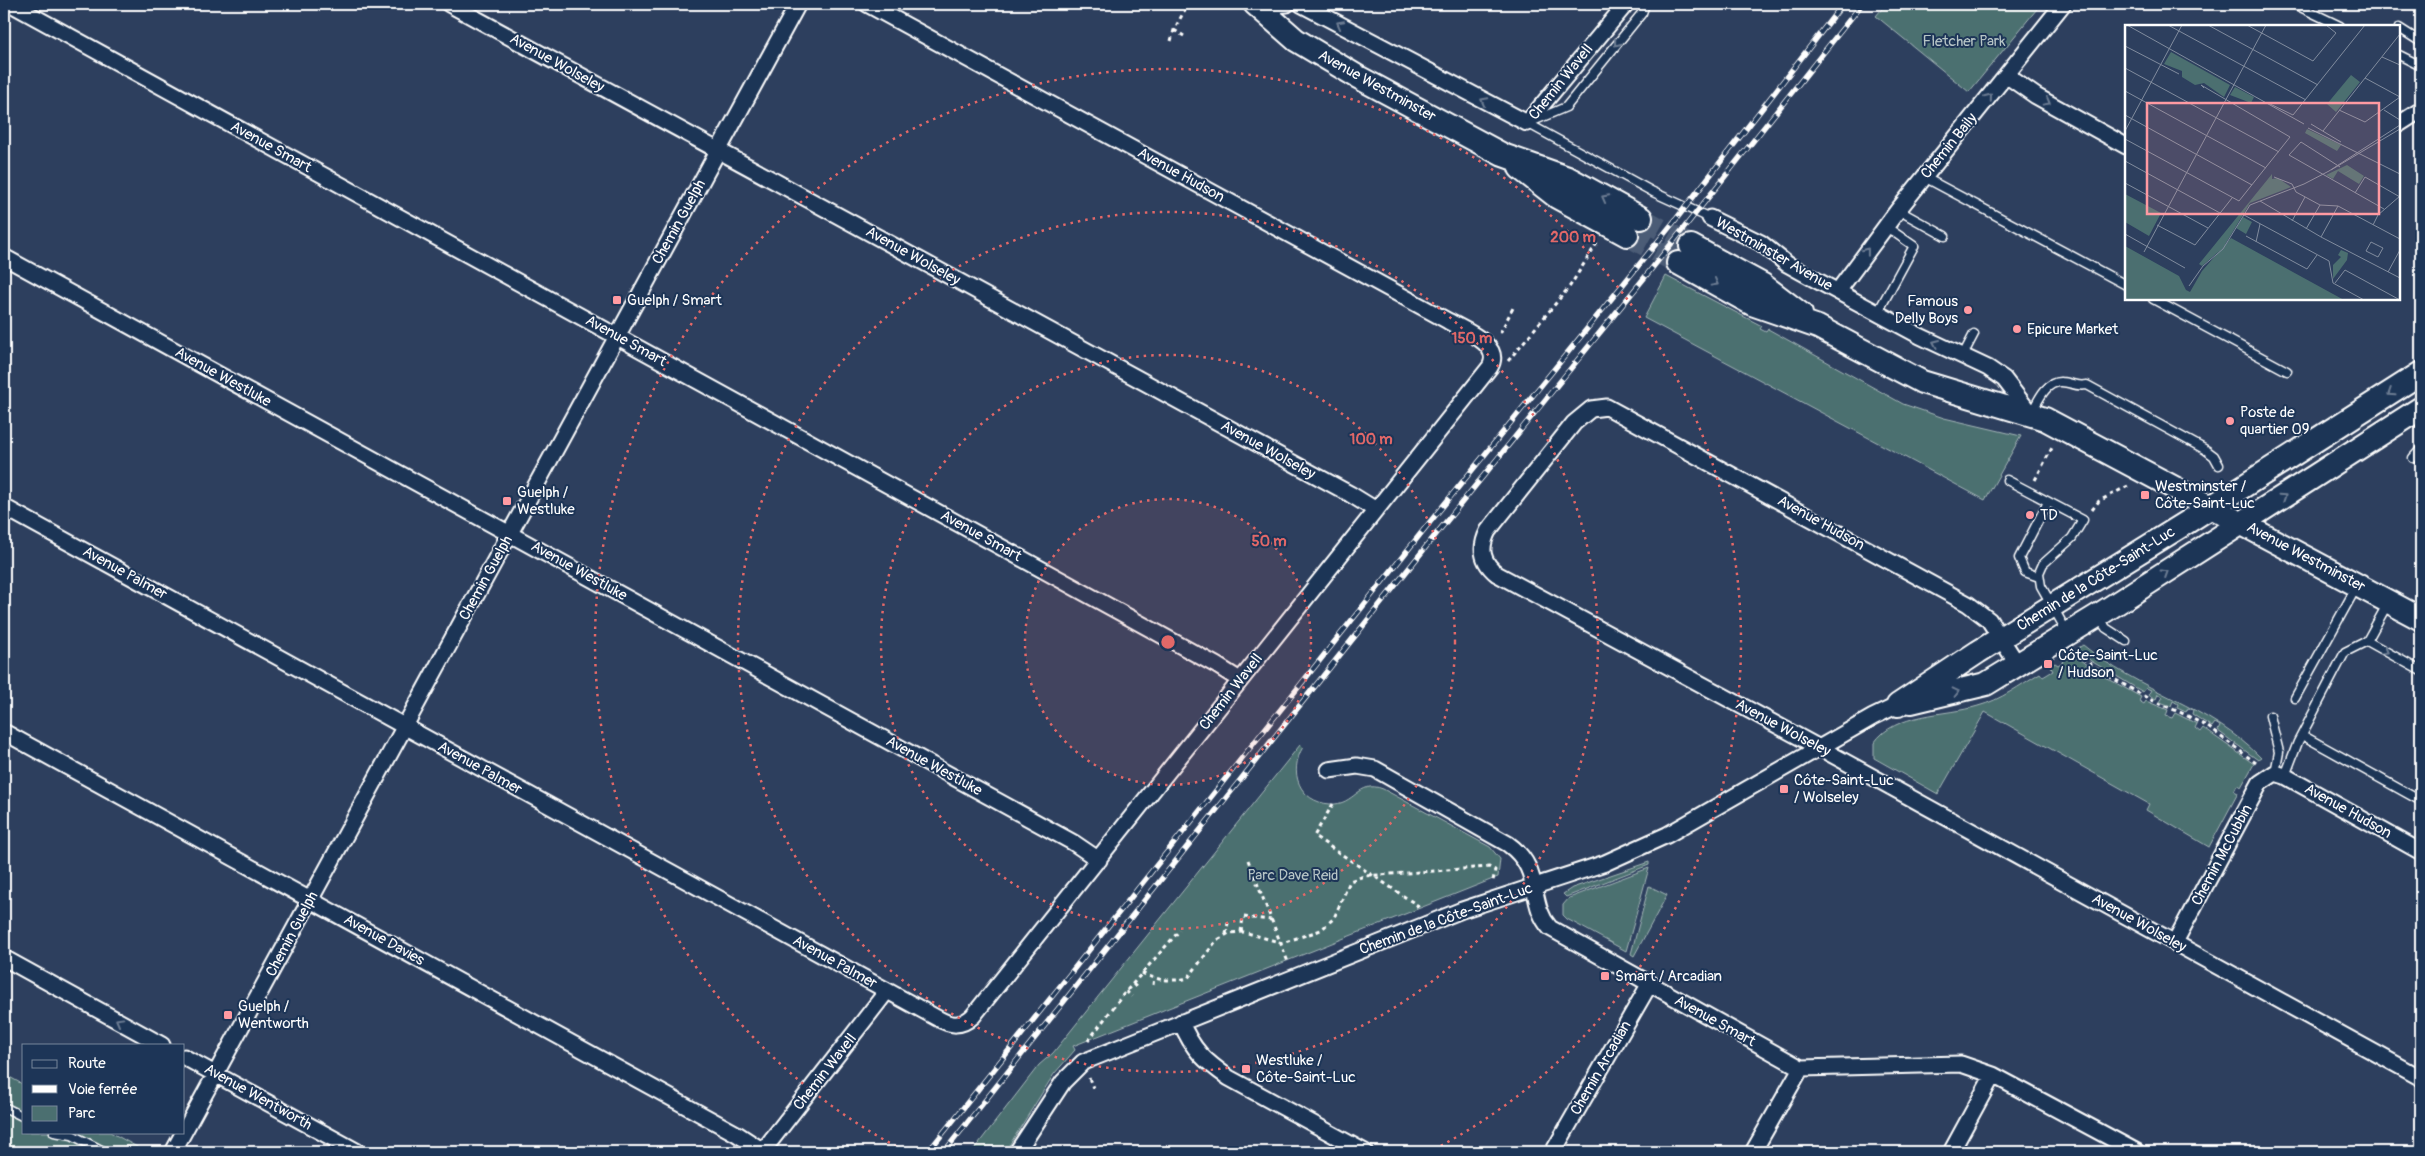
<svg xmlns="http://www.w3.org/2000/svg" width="2425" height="1156" font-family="Pangolin,sans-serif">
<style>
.green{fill:#4b6f70;stroke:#a5b7b8}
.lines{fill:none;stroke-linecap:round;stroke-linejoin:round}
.secondary-tunnel{stroke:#4c5c76;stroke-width:22;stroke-dasharray:22 11;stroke-linecap:butt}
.lane-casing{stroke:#fff;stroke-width:11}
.street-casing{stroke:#fff;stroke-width:19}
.secondary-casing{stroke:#fff;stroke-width:26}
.path{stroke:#fff;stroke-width:3;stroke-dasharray:4 4;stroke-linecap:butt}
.lane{stroke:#1d3557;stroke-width:8}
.street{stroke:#1d3557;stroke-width:15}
.secondary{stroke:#1d3557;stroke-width:22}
.rail-casing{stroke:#fff;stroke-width:5.5}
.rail{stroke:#1d3557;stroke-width:4;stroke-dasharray:11;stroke-linecap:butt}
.oneway{stroke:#6c7c92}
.ring{fill:none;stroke:#e26868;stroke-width:2.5;stroke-dasharray:2.5 5}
.poi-dot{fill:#ff9aa2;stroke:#1d3557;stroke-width:2}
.labels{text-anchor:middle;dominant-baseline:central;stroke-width:4;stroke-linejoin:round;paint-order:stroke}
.park-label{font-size:15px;fill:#b7c5c6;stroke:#1d3557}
.street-label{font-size:15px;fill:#fff;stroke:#1d3557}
.poi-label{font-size:15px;fill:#fff;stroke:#1d3557;text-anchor:start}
.inset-road{fill:none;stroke:#818c9e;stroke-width:1}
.view{fill:#ff9aa2;fill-opacity:0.15;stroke:#ff9aa2;stroke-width:2.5}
.inset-edge{fill:none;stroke:#fff;stroke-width:2.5}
.centre{fill:#e26868;stroke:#1d3557;stroke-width:2.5}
.ring-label{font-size:15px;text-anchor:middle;font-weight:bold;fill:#e26868;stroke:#1d3557;stroke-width:4;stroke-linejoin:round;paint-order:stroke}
</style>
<rect width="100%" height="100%" fill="#2d3f5e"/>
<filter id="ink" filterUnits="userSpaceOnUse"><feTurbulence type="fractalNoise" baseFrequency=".02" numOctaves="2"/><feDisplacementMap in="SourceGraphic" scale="10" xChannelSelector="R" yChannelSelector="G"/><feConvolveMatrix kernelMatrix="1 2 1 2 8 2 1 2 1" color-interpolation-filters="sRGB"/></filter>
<g filter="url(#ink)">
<path class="green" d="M1886 4H2041L1969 92 1876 16Z
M1666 276 1762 326 1760 329 1766 332 1768 329 1903 404 1944 418 2021 436 1985 500 1644 318Z
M2083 645C2138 691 2211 706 2261 758L2258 760 2218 731 2220 726 2215 723 2212 727 2192 714 2193 710 2188 708 2186 712 2177 708 2178 704 2173 701 2171 706 2160 702 2163 697 2158 694 2156 699 2148 695 2151 690 2146 688 2143 692 2091 661 2077 649Z
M2071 653 2096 672 2141 697 2139 701 2144 704 2146 701 2168 710 2166 716 2172 718 2175 713 2197 724 2195 728 2200 732 2203 728 2254 764 2241 787 2237 785 2234 791 2238 793 2209 847 2146 810 2149 804 1985 712 1938 794 1874 758V743C1895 712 1946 716 1978 706 2001 700 2020 685 2040 673L2043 677 2053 671 2050 666 2055 663 2058 665 2063 662 2061 659Z
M1300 745 1303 747C1288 772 1299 802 1330 804 1355 806 1358 779 1383 789L1490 847 1500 859 1498 877 1073 1046 1075 1050 1054 1074 1005 1152H972L1039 1065 1053 1053Z
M1649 862V865L1566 897 1563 894 1572 888Z
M1649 868 1626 951 1567 919 1563 915V905L1569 898Z
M1649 886 1667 895 1634 956 1631 954Z
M4 1074 24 1085V1132H110L146 1152H4Z"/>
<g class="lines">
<path class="secondary-tunnel" d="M1641 218 1691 246
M1627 235 1678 263"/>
<g class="lane-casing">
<path id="lane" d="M2294 4 2340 26
M2399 28 2421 42
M2399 55 2421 66
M1533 121 1566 107 1642 13 1645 4
M1527 123 1653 192 1710 218
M1924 177 2126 285
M1898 210 1945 236
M2153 299 2287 371
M1878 312 1914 246 1885 226
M1963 355 1974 334
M2032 412C2038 401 2046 381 2061 382 2072 382 2073 387 2087 385L2206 450 2214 456 2219 465
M2413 458 2421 449
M2007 480 2083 520 2072 538 2043 564 2039 573 2041 586 2067 632
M2039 577 2025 572 2019 558 2048 502
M2388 603 2367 641 2421 671
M2098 616 2106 628 2126 641
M2295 698 2357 586
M2270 716 2279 752 2275 773
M2302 735 2421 801
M2285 776 2298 742 2345 652 2367 641
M4 1107 24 1117
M54 1132 72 1135 105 1152"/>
</g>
<g class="street-casing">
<path id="street" d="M11 4 1216 665 1240 680
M449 4 1350 494 1376 510
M1301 4 1527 123 1626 4
M1258 6 1287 4
M2006 75 2036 96 2126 146
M2399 124 2421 110
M1710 218 1761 243 1787 264 1816 280 1920 336 1988 368 2004 379 2030 413
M4 257 1074 843 1099 860
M1838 291 1898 210 2063 4
M4 507 937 1018C951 1026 961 1027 973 1016L1490 367C1503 344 1463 330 1448 321L867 4
M2018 665 1989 620 1968 604 1607 407 1591 409 1574 423 1488 531C1479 549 1482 562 1497 574L1840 759 2421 1078
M4 732 737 1134 763 1151
M1329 770 1357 766 1375 769 1508 844C1544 870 1527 902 1550 928L1801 1068 1961 1064 1993 1075 2137 1152
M2175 942 2260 783 2275 773 2285 776 2421 852
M4 958 162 1045
M1181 1022C1193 1051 1205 1061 1229 1078L1365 1152
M184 1057 358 1152
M173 1152 798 4
M762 1152 887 991
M1017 1152 1063 1082 1083 1062 1462 910 1605 863 1667 835 1873 717 1898 705
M1553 1152 1649 985
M1753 1152 1801 1068
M1951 1152 1993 1075"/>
</g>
<g class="secondary-casing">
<path id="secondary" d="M1255 4 1296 40 1358 77 1503 155 1568 178 1641 218
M1520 168 1557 197 1627 235
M1691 246 1763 285 1801 314
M1678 263 1752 304 1818 327 1922 382 2045 419 2421 619
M1911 702 1986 684 2097 616 2421 408
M1898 705 1978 652 2186 523 2421 373"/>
</g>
<path class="path" d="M1174 30 1184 36
M1171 41 1174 30 1188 4
M1500 333 1514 306
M1508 361 1570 286 1597 243
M2035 480 2053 446
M2092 510 2099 501 2128 486
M2076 653 2100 671 2149 699 2184 714 2208 727 2256 763
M1333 804 1314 836 1417 905 1420 911
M1248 860 1288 962
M1241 932 1243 917 1272 920
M1226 934 1228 923
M1142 973C1154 980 1175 982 1188 978L1216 941 1229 933 1244 932 1282 943 1321 930 1334 918 1350 881 1364 876 1489 867 1495 870 1493 881
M1133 984 1138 989
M1153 985 1154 977
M1126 991 1132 997
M1088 1041 1122 996 1180 930
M1089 1078 1093 1088"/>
<use href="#lane" class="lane"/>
<use href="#street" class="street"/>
<use href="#secondary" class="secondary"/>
<g class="rail-casing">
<path id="rail" d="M928 1152 1430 522 1677 218 1843 4
M944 1152 1441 528 1645 277 1862 4"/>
</g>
<use href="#rail" class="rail"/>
</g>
<defs><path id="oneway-chevron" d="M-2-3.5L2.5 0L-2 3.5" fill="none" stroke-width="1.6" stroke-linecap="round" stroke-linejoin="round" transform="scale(1.25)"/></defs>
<g class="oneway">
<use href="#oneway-chevron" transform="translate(1340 24) rotate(-152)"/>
<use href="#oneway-chevron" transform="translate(1617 43) rotate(129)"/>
<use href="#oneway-chevron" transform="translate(1989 97) rotate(-51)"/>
<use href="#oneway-chevron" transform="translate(1484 101) rotate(-152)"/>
<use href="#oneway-chevron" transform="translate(2047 102) rotate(29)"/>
<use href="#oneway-chevron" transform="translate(1605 198) rotate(-152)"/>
<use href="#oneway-chevron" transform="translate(1866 251) rotate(-52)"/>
<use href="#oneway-chevron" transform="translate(1715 283) rotate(29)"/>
<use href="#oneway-chevron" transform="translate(1936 343) rotate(-156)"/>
<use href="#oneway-chevron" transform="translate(2391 393) rotate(147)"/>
<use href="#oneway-chevron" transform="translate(2283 497) rotate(-33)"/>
<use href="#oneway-chevron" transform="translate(2165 573) rotate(-32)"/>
<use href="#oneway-chevron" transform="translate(2385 651) rotate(29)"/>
<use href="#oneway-chevron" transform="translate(1956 692) rotate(-13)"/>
<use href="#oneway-chevron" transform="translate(119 1021) rotate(-151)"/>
</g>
</g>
<circle cx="1168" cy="642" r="143" fill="#e26868" fill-opacity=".12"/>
<g class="ring">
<circle cx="1168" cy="642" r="143"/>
<circle cx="1168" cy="642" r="287"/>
<circle cx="1168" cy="642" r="430"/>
<path d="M903 1150A573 573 0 1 1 1433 1150"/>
</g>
<g class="poi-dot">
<rect x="612" y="295" width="10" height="10" rx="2.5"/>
<circle cx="1968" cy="310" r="5"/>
<circle cx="2017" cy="329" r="5"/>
<circle cx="2230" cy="421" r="5"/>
<rect x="2140" y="490" width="10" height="10" rx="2.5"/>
<rect x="502" y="496" width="10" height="10" rx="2.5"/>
<circle cx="2030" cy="515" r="5"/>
<rect x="2043" y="659" width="10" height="10" rx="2.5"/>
<rect x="1779" y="784" width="10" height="10" rx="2.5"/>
<rect x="1600" y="971" width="10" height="10" rx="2.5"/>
<rect x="223" y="1010" width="10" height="10" rx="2.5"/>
<rect x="1241" y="1064" width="10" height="10" rx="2.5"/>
</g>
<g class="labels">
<g class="park-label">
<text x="1964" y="41">Fletcher Park</text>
<text x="1293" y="875">Parc Dave Reid</text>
</g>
<g class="street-label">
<text transform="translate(557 63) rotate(29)">Avenue Wolseley</text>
<text transform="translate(1561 82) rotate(-51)">Chemin Wavell</text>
<text transform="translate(1377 86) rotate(29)">Avenue Westminster</text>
<text transform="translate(1949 146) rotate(-51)">Chemin Baily</text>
<text transform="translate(271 147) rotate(29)">Avenue Smart</text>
<text transform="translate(1181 175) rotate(29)">Avenue Hudson</text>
<text transform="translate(679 222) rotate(-61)">Chemin Guelph</text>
<text transform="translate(1774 254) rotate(30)">Westminster Avenue</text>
<text transform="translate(913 256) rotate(29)">Avenue Wolseley</text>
<text transform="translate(626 341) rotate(29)">Avenue Smart</text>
<text transform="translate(223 377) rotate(29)">Avenue Westluke</text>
<text transform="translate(1268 450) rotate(29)">Avenue Wolseley</text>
<text transform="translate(1821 523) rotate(29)">Avenue Hudson</text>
<text transform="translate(981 536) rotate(29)">Avenue Smart</text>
<text transform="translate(2306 557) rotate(28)">Avenue Westminster</text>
<text transform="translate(579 571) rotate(29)">Avenue Westluke</text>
<text transform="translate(125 573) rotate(29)">Avenue Palmer</text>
<text transform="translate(486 578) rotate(-61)">Chemin Guelph</text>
<text transform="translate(2096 579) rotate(-32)">Chemin de la Côte-Saint-Luc</text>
<text transform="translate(1231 692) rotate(-52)">Chemin Wavell</text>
<text transform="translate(1783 728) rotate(28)">Avenue Wolseley</text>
<text transform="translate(934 766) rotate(29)">Avenue Westluke</text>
<text transform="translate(480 768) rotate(29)">Avenue Palmer</text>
<text transform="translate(2348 811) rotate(29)">Avenue Hudson</text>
<text transform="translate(2222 855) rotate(-62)">Chemin McCubbin</text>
<text transform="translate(1446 919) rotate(-20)">Chemin de la Côte-Saint-Luc</text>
<text transform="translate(2139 923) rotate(29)">Avenue Wolseley</text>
<text transform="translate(292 934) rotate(-62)">Chemin Guelph</text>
<text transform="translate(384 940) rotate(29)">Avenue Davies</text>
<text transform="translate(835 962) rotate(29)">Avenue Palmer</text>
<text transform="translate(1715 1021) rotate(29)">Avenue Smart</text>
<text transform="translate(1601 1068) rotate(-60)">Chemin Arcadian</text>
<text transform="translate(825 1072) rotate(-52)">Chemin Wavell</text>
<text transform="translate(258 1097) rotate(29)">Avenue Wentworth</text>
</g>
<g class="poi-label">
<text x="627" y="300">Guelph / Smart</text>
<text x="1958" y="301" text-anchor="end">Famous<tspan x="1958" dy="17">Delly Boys</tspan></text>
<text x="2027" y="329">Epicure Market</text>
<text x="2240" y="412">Poste de<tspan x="2240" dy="17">quartier 09</tspan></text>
<text x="2155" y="486">Westminster /<tspan x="2155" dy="17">Côte-Saint-Luc</tspan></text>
<text x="517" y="492">Guelph /<tspan x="517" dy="17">Westluke</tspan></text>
<text x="2040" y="515">TD</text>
<text x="2058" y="655">Côte-Saint-Luc<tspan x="2058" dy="17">/ Hudson</tspan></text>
<text x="1794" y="780">Côte-Saint-Luc<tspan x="1794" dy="17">/ Wolseley</tspan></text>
<text x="1615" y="976">Smart / Arcadian</text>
<text x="238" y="1006">Guelph /<tspan x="238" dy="17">Wentworth</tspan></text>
<text x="1256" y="1060">Westluke /<tspan x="1256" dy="17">Côte-Saint-Luc</tspan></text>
</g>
</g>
<g transform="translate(2125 25)">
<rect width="275" height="275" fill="#2d3f5e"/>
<path d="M46 27 105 60 99 72 79 58 70 60 57 52V46L39 39ZM226 50 235 57 211 87 202 79ZM110 62 129 72 126 78 105 70ZM182 104 216 120 212 126 180 108ZM222 140 239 151 234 159 213 146 208 154 201 150ZM147 149V154L153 153 166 162 125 178 98 223 77 241 74 239ZM0 169 36 188 24 211 0 197ZM118 192 127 197 121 209 111 203ZM106 213 219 275H0V221L54 251 61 265 65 267 77 246ZM216 225 223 228 222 235 208 254V240L216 232 213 230Z" fill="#4b6f70"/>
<path class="inset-road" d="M2 0 179 99M43 0 181 75M83 0 193 60M122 0 188 36 211 8 201 0M0 21 54 49M257 32 275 40M0 43 154 127M240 53 275 72M0 66 141 143M143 78 168 90 240 0M214 85 240 97 275 72M259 85 275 95M0 90 127 160M186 99 216 117M183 103 275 149M0 106 57 0M198 106 275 9M0 114 114 176 165 112 76 60 79 63M0 136 95 188M215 142 176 117 164 130 259 184M206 145 275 104M204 146 275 100M149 152 167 159 171 167 195 180 213 181 275 214M0 158 83 203M230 168 240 152 275 172M135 176 196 212 275 253M119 190 204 236 208 258 239 275M167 196 180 172M32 200 70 220 107 173M248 200 253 190 275 171M181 204 195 180M0 209 60 243M121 211 182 244 192 230M196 212 213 181M131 217 135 199M246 217 258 223 253 232 241 226ZM19 227 141 0M263 247 275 225M210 258 220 245 275 275M64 261 78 241 98 224 125 180 179 159 204 146"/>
<path class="view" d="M22 78H254V189H22Z"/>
<rect width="275" height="275" class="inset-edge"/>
</g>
<circle cx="1168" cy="642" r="8" class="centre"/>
<g class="ring-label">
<text x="1573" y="242">200 m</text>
<text x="1472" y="343">150 m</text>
<text x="1371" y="444">100 m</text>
<text x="1269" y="546">50 m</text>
</g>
<rect width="2425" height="1156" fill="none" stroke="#1d3557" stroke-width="20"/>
<rect x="10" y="10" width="2405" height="1136" fill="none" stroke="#fff" stroke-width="2" filter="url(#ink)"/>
<rect x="22" y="1044" width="162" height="90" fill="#1d3557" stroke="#77869a"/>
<rect x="32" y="1060" width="25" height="8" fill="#1d3557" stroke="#77869a"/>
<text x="68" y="1068" font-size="15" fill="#ffffff">Route</text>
<rect x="32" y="1085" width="25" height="8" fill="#ffffff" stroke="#77869a"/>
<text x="68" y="1094" font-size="15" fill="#ffffff">Voie ferrée</text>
<rect x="32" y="1106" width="25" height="15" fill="#4b6f70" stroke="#77869a"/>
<text x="68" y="1118" font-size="15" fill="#ffffff">Parc</text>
</svg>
